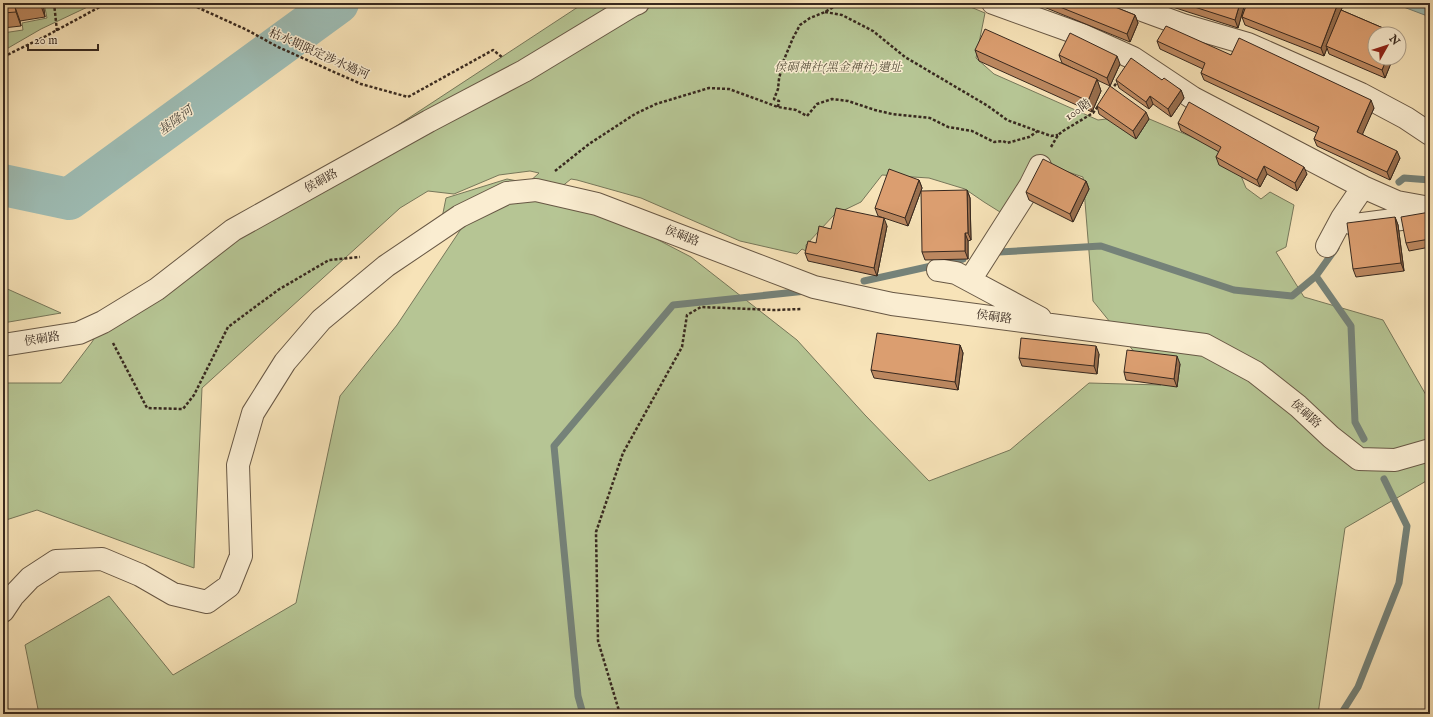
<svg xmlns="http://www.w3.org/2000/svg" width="1433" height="717" font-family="'IM FELL English','Noto Serif TC',serif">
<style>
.green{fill:#b6c594;stroke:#77775a;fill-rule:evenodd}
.water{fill:#9ebdb5;stroke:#758279}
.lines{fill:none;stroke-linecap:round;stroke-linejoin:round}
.stream{stroke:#758279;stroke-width:7}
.river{stroke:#9ebdb5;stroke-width:42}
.minor-casing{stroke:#685845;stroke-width:24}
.path{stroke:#38291f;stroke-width:2.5;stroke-dasharray:3 2;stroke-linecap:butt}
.minor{stroke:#faedd1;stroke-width:22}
.wall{fill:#bc8860;stroke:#38291f}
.shaded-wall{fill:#996f4e;stroke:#38291f}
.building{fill:#db9e70;stroke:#38291f}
.labels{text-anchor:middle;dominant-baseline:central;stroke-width:3;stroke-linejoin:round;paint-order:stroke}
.street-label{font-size:12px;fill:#38291f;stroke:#faedd1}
.park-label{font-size:12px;font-style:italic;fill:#58503c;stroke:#faedd1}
.water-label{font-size:13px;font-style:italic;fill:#524e44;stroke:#faedd1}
</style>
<rect width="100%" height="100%" fill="#f7e3b8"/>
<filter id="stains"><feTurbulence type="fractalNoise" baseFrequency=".005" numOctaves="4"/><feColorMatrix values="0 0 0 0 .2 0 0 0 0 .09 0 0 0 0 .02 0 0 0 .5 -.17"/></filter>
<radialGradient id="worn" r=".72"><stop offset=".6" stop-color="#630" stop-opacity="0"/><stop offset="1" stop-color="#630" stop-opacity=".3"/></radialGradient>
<path class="green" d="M44 3H96L41 29 3 51V33L23 30 22 23 47 18Z
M584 3H961L985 13 976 58 994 74 1098 120 1140 115 1232 154 1246 188 1261 199 1270 192 1294 205 1286 247 1276 252 1304 297 1383 320 1430 402 1428 480 1345 528 1318 714H39L25 645 109 596 173 675 296 603 340 396 397 325 481 199 442 218 446 198 507 179 528 183 539 173 530 171 499 175 454 194 428 191 400 208 202 388 194 568 37 510 3 521V383H61L92 342 114 307 328 171ZM1036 161 1083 177 1093 301 1161 385 1089 383 1010 450 929 481 865 415 797 340 691 257 566 192 560 188 571 179 577 180 641 198 740 241 797 254 802 249 806 251V245L834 215 861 202 882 175 929 178 965 189 984 202 1000 212Z
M3 287 61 313 3 323Z"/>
<path class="water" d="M1393 3H1430V17Z"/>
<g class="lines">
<path class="stream" d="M1399 182 1404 178 1430 180
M999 252 1101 246 1234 290 1292 296 1316 276 1336 248
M1316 276 1351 326 1355 422 1364 439
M864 281 963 259
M583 714 578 696 554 446 673 305 806 291
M1341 714 1358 687 1399 583 1407 526 1384 479"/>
<path class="river" d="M3 185 69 199 338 3"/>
<g class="minor-casing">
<path id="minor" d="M993 3 1082 35 1133 58 1193 98 1363 187 1397 202 1430 208
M1123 3 1183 25 1248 44 1361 94 1406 118 1430 134
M1342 218 1355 225 1401 219 1425 207
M1327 246 1342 218 1363 187
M938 270 956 273 1040 318
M970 280 1030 186 1040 166
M3 345 79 333 103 322 157 289 233 230 429 121 524 71 633 5 638 3
M3 611 13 596 30 578 56 561 102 559 140 575 173 594 207 602 229 586 241 556 238 465 253 413 285 362 321 320 386 266 460 216 507 193 536 190 597 204 814 287 892 304 1205 345 1255 372 1298 406 1331 437 1359 459 1395 460 1430 450"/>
</g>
<path class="path" d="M54 3 57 31
M188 3 247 30 278 47 361 84 408 97 493 50 502 57
M825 12 842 15 873 31 905 57 988 106 1007 120 1051 136 1058 135
M3 56 7 55 46 36 107 3
M1111 90 1119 80
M778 107 779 101 774 99 778 89 779 79 783 62 793 38 800 25 810 18 825 12 840 3
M1051 147 1058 135 1063 131 1093 113 1099 105
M555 171 589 144 635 114 656 104 709 88 729 89 778 107 796 110 807 116 817 104 832 99 848 101 875 110 892 114 930 118 948 127 972 131 994 142 1003 141 1007 143 1029 137 1038 131
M113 343 147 408 183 409 194 395 228 327 278 290 329 260 360 257
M620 714 598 641 596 532 623 453 682 347 687 315 701 307 775 310 802 309"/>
<use href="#minor" class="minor"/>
</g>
<path class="wall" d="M3 3H43L45 17 20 21 21 26 3 28Z
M1034 3H1105L1135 15 1138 23 1130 42Z
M1160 3H1245L1238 28Z
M1247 3H1340L1342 8 1341 10 1397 34H1375V58H1393L1385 78 1329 54 1327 48 1324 56 1245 25 1242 17Z
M1157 41 1231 55 1374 108 1362 134 1400 158 1390 180 1317 146 1314 139 1317 133 1204 80 1201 73 1203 69 1160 49Z
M975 50 1091 77 1062 63 1059 55 1120 64 1110 86 1097 80 1101 91 1092 112 979 61Z
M1116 80H1162L1181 90 1184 98 1171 117 1153 104 1149 109 1119 88Z
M1097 106 1149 119 1136 139 1099 114Z
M1178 123 1307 174 1297 191 1267 174 1260 187 1219 165 1216 157 1219 152 1181 131Z
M919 180 922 188 908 226 878 216 875 208Z
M1086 181 1089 189 1073 222 1029 200 1026 192Z
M967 190 970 198 971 240 968 241V259L925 260 922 252Z
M1430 212V247L1409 251 1406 243Z
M1395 217 1398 225 1404 271 1356 277 1353 269Z
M887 226 877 276 808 261 805 253 831 229Z
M960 345 963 353 958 390 874 378 871 370Z
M1099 354 1097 374 1022 366 1019 358Z
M1180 364 1177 387 1126 380 1124 372Z"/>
<path class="shaded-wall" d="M40 3H43L45 17Z
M1240 3H1245L1238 28 1235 20Z
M1338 3H1340L1342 8 1327 47 1326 46 1327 48 1324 56 1321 48Z
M15 7 20 21 21 26 16 12Z
M1135 15 1138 23 1130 42 1127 34Z
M1117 56 1120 64 1110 86 1107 78Z
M1387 58H1393L1385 78 1382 70Z
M1097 79 1101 91 1092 112 1088 101Z
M1181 90 1184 98 1171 117 1168 109Z
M1150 96 1153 104 1149 109 1146 102Z
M1371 100 1374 108 1360 140 1357 132Z
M1146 112 1149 119 1136 139 1133 131Z
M1397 151 1400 158 1390 180 1387 172Z
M1264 166 1267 174 1260 187 1257 180Z
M1304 167 1307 174 1297 191 1295 183Z
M919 180 922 188 908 226 905 218Z
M1086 181 1089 189 1073 222 1070 214Z
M967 190 970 198 971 240 968 233Z
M1395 217 1398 225 1404 271 1401 263Z
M884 218 887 226 877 276 874 268Z
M965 233 968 241V259L965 251Z
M960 345 963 353 958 390 955 382Z
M1096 346 1099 354 1097 374 1094 366Z
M1177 356 1180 364 1177 387 1174 379Z"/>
<path class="building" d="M3 3H40L15 7 16 12 3 13Z
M1050 3H1105L1135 15 1127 34Z
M1182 3H1240L1235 20Z
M1247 3H1338L1321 48 1242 17Z
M1341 10 1397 34H1375V58H1387L1382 70 1326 46Z
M1166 26 1231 55 1239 38 1371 100 1357 132 1397 151 1387 172 1314 139 1319 127 1201 73 1205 63 1157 41Z
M985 29 1097 79 1088 101 975 50Z
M1070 33 1117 56 1107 78 1059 55Z
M1131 58 1162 80 1164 78 1181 90 1168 109 1150 96 1146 102 1116 80Z
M1110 86 1146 112 1133 131 1097 106Z
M1189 102 1304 167 1295 183 1264 166 1257 180 1216 157 1221 147 1178 123Z
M1043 159 1086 181 1070 214 1026 192Z
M889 169 919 180 905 218 875 208Z
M967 190 968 233H965V251L922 252 921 191Z
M836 208 884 218 874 268 805 253 808 241 816 243 819 226 831 229Z
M1430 212V239L1406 243 1401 217Z
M1395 217 1401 263 1353 269 1347 223Z
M877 333 960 345 955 382 871 370Z
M1021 338 1096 346 1094 366 1019 358Z
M1127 350 1177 356 1174 379 1124 372Z"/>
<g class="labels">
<g class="street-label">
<text transform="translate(319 54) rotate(24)">枯水期限定涉水過河</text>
<text transform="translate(1078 110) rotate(-34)">100階</text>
<text transform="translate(321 181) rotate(-29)">侯硐路</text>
<text transform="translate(682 236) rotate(21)">侯硐路</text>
<text transform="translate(994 317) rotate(8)">侯硐路</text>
<text transform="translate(42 339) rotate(-9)">侯硐路</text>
<text transform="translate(1306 414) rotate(42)">侯硐路</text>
</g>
<g class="park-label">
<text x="838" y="67">侯硐神社(黑金神社)遺址</text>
</g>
<g class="water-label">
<text transform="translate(176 121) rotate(-36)">基隆河</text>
</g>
</g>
<rect width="1433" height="717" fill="none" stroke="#f7e3b8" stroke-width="16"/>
<rect x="4" y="4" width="1425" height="709" fill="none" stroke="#38291f" stroke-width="2"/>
<rect x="8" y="8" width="1417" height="701" fill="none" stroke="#38291f"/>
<g transform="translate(1387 46) rotate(51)"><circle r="19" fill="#faedd1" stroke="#ac9f8a"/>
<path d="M0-3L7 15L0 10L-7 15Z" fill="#8f2418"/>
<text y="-6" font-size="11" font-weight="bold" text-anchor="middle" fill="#38291f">N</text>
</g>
<path d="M28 44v6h70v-6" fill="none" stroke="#38291f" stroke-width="2"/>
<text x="34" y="44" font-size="12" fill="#38291f" stroke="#faedd1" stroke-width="3" paint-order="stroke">20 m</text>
<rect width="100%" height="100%" filter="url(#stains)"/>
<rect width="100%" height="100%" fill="url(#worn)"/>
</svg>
